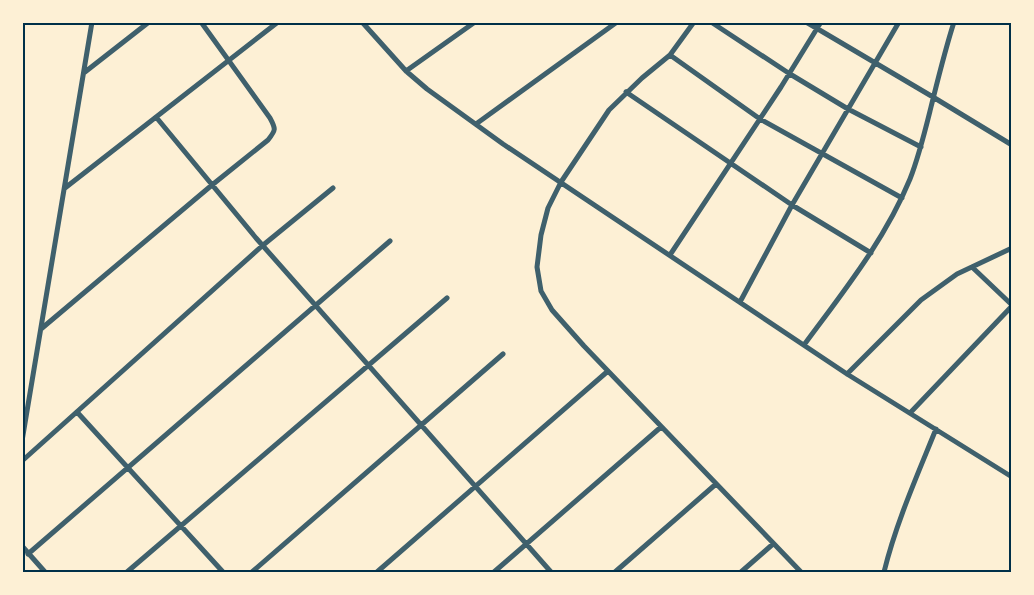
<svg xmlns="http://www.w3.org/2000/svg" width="1034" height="595" font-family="Karla,sans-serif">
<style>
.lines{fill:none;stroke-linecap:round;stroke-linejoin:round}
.minor{stroke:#3f606c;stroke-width:5}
.neatline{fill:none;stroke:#003049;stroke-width:2}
</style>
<rect width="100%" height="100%" fill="#fdf0d5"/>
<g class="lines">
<path class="minor" d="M362 22 406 71 427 89 503 144 847 374 1012 477
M694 22 670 55 642 78 609 110 561 182 548 208 541 235 537 267 541 291 552 310 584 346 801 572
M711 22 790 74 848 109 921 147
M806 22 933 97 1012 145
M670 55 760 119 902 198
M406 71 475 22
M85 72 149 22
M626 92 792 205 871 253
M156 117 256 238 551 572
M476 124 617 22
M65 188 278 22
M670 255 781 87 821 22
M972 267 1012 305
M740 302 792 205 899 22
M41 329 212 185 268 140C276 130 276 129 270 118L201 22
M804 345C843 292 885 240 910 179 919 156 925 131 931 107 938 79 945 50 954 22
M847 374 921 300 957 274 1012 248
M77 412 223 572
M910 413 1012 306
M22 441 92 22
M22 461 262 246 333 188
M22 546 45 572
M28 554 390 241
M127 572 447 298
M252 572 503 354
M377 572 608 371
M494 572 661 427
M615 572 716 484
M741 572 773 544
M884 572C896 523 917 476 936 429"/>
</g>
<rect width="1034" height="595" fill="none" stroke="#fdf0d5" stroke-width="48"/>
<rect x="24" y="24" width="986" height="547" class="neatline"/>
</svg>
